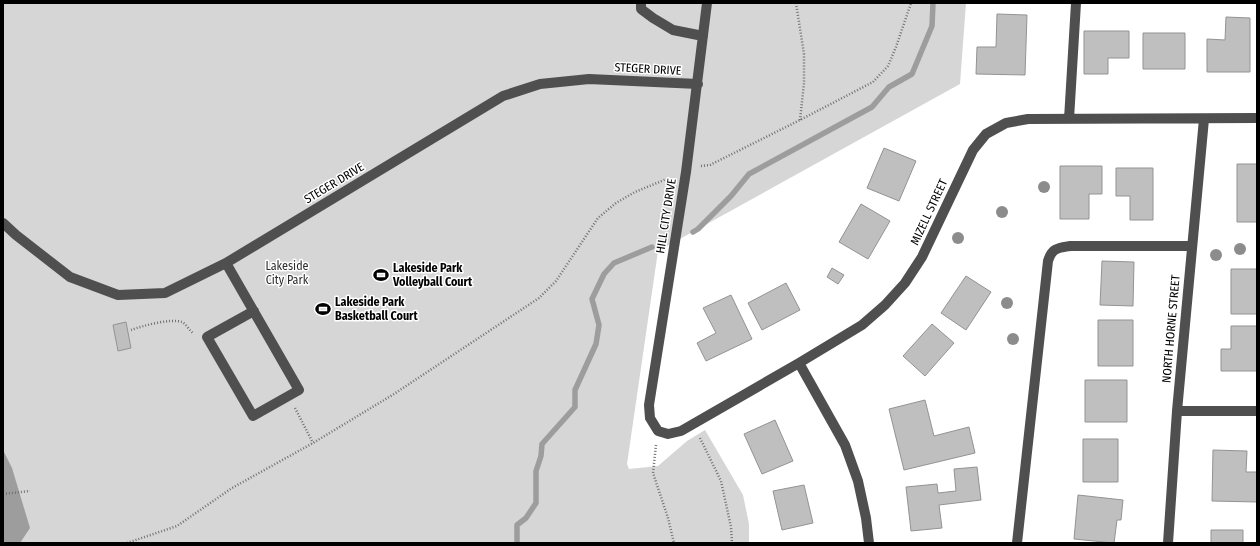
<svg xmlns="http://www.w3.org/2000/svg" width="1260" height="546" font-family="'Fira Sans Condensed',sans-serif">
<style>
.green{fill:#d6d6d6}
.water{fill:#9d9d9d}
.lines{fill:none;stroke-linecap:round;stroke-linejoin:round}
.stream{stroke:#9d9d9d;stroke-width:5.5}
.building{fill:#bfbfbf;stroke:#939393}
.path{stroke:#717171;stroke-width:2.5;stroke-dasharray:1 2;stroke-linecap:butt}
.minor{stroke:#4f4f4f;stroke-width:10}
.tree{fill:#8c8c8c}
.labels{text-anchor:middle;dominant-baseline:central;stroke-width:3;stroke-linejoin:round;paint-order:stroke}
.street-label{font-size:12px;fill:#000;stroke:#fff}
.park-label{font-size:12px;fill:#2d2d2d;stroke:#fff}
.poi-label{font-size:12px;font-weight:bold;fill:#000;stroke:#fff;text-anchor:start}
</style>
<rect width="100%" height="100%" fill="#fff"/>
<path class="green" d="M3 3H966L960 84 658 251 627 464 629 469 658 466 687 441 705 430 743 495 749 524V543H3Z"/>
<path class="water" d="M3 450 12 468 30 528 20 543H3Z"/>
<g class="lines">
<path class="stream" d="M693 232 698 229 731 196 749 174 872 107 889 87 912 74 932 26 933 3
M517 543V525L526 518 536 503V471L541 456 542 444 575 407V390L596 344 599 325 592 299 604 274 614 263 652 247"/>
</g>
<path class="building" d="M997 14 1027 15 1025 75 976 74 977 47H996Z
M1226 17 1250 18V72H1207V39L1225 40Z
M1084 31H1129V58H1108V74H1084Z
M1143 33H1185V69H1143Z
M884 148 916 161 899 201 867 188Z
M1237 164H1257V222H1237Z
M1060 166H1102V194H1089V219H1060Z
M1116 168H1153V220H1130V196H1116Z
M861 204 890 221 868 259 839 242Z
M1102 261 1134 262 1133 306 1100 305Z
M832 268 844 275 838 284 827 277Z
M1231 269H1257V314H1231Z
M966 276 991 292 966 330 941 313Z
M786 283 800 310 762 330 748 303Z
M731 295 752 339 706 361 697 343 716 333 703 308Z
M1098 320H1133V366H1098Z
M126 322 131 348 118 351 113 325Z
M932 324 954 343 925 376 903 356Z
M1231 326H1257V371H1221V349H1231Z
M1085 380H1127V422H1085Z
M925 400 934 436 969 427 975 453 904 470 889 409Z
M775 420 793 461 762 474 744 434Z
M1083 439H1118V482H1083Z
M1213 450 1247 451 1246 472H1257V502L1212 501Z
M977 467 981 500 939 505 942 528 911 531 906 487 937 484 938 493 956 491 954 469Z
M804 485 813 523 782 530 773 491Z
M1078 495 1123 500 1121 520H1117L1114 543 1074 539Z
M1211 530H1243V543H1211Z"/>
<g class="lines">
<path class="path" d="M796 3 804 54V83L800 120
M701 166 710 165 800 120 873 82 888 66 896 47 911 3
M131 330C142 326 170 318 182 322 186 324 189 330 193 333
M295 408 313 443
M700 438 721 481 731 527 732 543
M656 445 653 473 668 518 674 543
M3 494 30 491
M127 543 177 526 232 488 313 443 394 394 539 298 556 281 598 218 616 203 635 192 669 178"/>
<path class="minor" d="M641 3V9L653 18 673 30 703 36
M707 3 686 172 649 405 650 418 658 431 668 434 681 431 799 363 862 325 885 305 905 283 922 257 973 150 986 134 1006 123 1028 119 1257 118
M1069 119 1076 3
M3 223 16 235 70 277 118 295 165 293 226 263 503 96 540 84 589 79 698 84
M226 263 299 390 253 416 207 337 254 311
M799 363 845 445 858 481 866 518 869 543
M1177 411H1257
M1017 543 1048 261C1052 248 1058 248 1070 246H1191
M1168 543 1177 411 1204 119"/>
</g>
<g class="tree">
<circle cx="1044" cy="187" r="6"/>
<circle cx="1002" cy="212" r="6"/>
<circle cx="958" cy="238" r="6"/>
<circle cx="1240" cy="249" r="6"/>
<circle cx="1216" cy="255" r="6"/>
<circle cx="1007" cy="303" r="6"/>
<circle cx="1013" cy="339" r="6"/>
</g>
<defs>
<g id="stadium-bare" transform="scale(1.2)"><path d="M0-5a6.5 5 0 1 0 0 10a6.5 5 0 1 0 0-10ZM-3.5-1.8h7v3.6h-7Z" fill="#000" stroke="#fff" stroke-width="2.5" paint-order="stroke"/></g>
</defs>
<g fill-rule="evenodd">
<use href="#stadium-bare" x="381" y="275"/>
<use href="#stadium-bare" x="323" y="309"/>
</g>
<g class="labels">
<g class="street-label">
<text transform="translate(648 69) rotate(3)">STEGER DRIVE</text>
<text transform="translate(334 183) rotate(-31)">STEGER DRIVE</text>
<text transform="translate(929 212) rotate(-65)">MIZELL STREET</text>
<text transform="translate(666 216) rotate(-81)">HILL CITY DRIVE</text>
<text transform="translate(1171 329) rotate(-85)">NORTH HORNE STREET</text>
</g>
<g class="park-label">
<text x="287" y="266">Lakeside<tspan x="287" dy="14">City Park</tspan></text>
</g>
<g class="poi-label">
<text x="393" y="268">Lakeside Park<tspan x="393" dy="14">Volleyball Court</tspan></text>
<text x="335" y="302">Lakeside Park<tspan x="335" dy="14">Basketball Court</tspan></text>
</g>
</g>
<rect width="1260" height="546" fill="none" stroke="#000000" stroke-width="8"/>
</svg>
